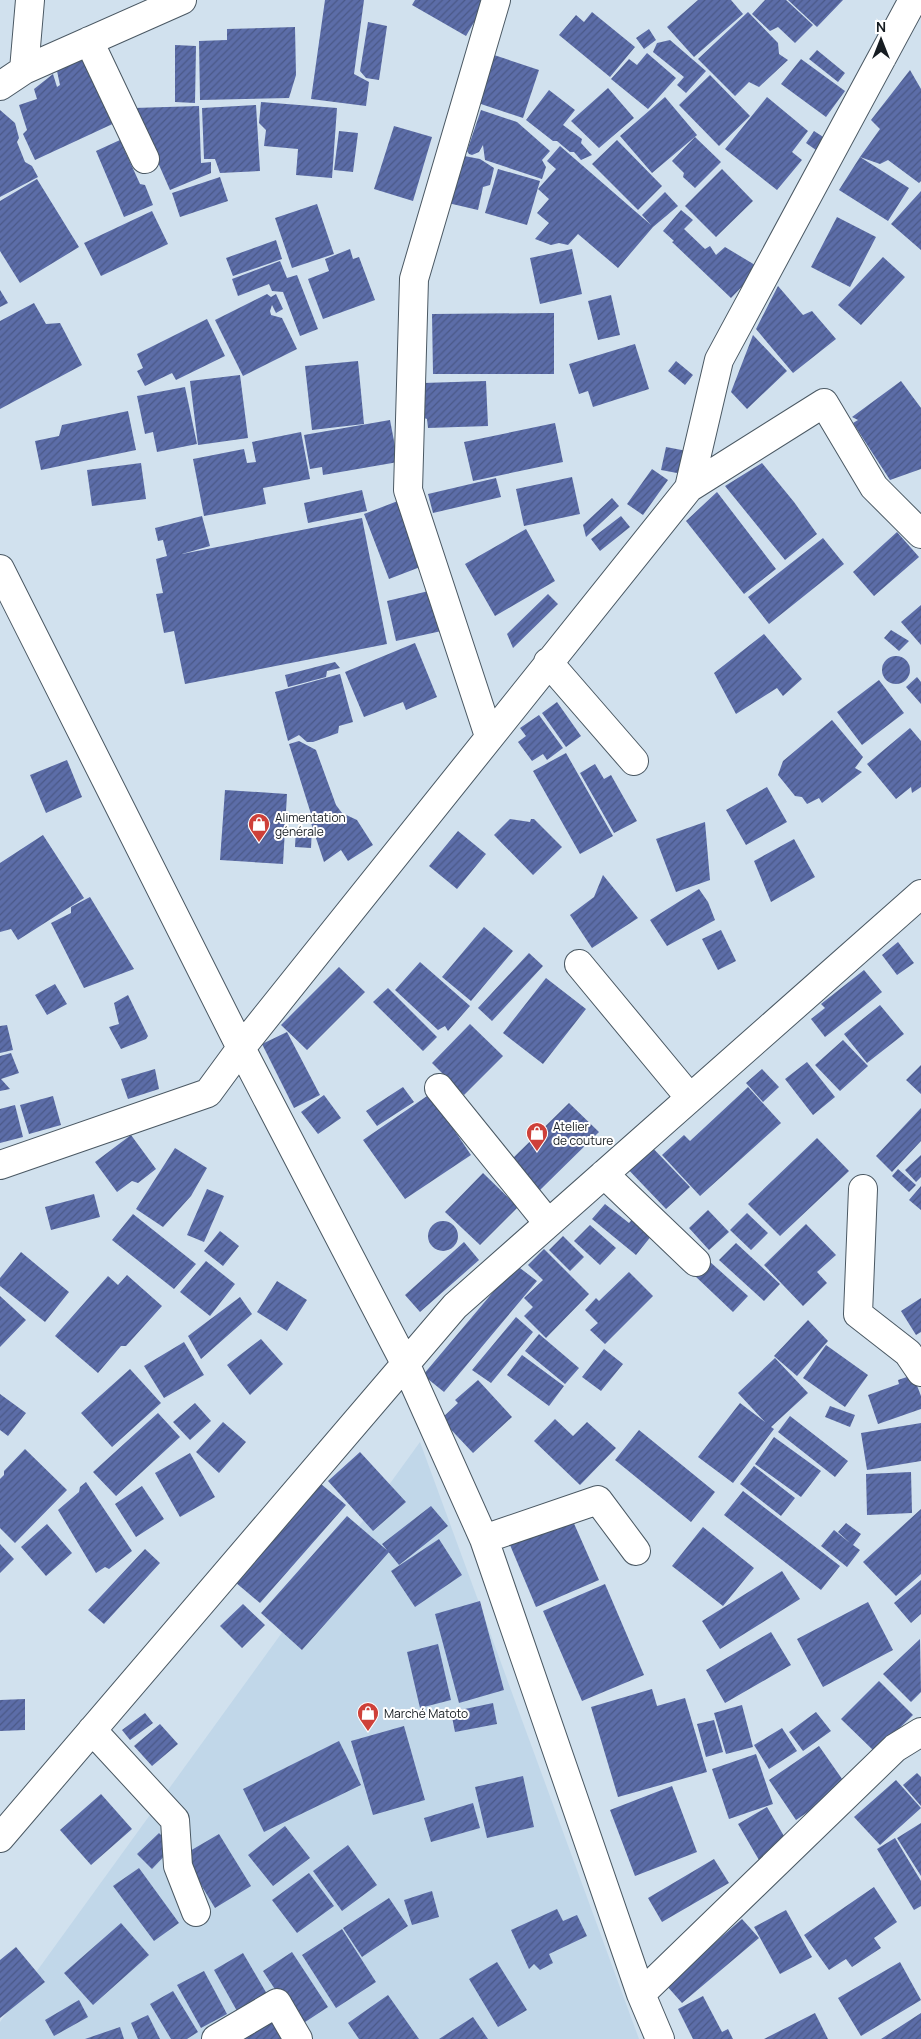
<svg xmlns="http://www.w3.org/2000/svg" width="921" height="2039" font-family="Manrope,sans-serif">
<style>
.built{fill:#c1d7e9}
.building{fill:url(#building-hatch)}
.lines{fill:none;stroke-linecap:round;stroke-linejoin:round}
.minor-casing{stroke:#4a5863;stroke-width:30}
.minor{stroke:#fff;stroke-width:28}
.labels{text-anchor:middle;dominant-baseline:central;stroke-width:4;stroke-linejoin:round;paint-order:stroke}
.poi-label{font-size:12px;fill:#171d22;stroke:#fff;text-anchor:start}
</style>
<defs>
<pattern id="building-hatch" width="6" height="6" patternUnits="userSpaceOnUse" patternTransform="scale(1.25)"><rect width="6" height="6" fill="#5c6da8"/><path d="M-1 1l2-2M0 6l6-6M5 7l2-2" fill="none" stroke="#4b5988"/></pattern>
</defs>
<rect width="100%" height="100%" fill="#d1e1ee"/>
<path class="built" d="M420 1442 639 2039H0V2022Z"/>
<path class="building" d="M325 0H364L354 74 369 82 366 106 311 99Z
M415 0H487L466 36 412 5Z
M698 0H731L743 14 694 57 667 27Z
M765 0H786L813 25 795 43 778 27 770 31 752 14Z
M788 0H843L817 27Z
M592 12 635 47 610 77 559 35 576 15 584 22Z
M748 12 778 43 779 54 788 60 759 87 749 82 735 96 698 59Z
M368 22 387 26 379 80 366 78 360 71Z
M295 27 296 75 289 98 200 100 199 41 227 40V29Z
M649 29 656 40 644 49 636 38Z
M670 40 706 71 686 93 677 85 684 77 653 52 657 43Z
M175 45 196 46 195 103 175 102Z
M817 50 845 73 838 82 809 59Z
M647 53 676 78 648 109 611 79 629 59 637 65Z
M494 55 539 70 523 118 478 103Z
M82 57 119 121 35 160 23 134 27 130 19 105 37 99 34 89 53 74 57 87 60 85 57 71Z
M801 59 845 91 826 117 781 84Z
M910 70 921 89V181L919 183 888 160 880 164 860 157 909 188 888 221 839 190 860 157 880 129 871 120Z
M710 75 750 116 719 146 679 105Z
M608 88 634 118 599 148 571 121Z
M549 90 575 110 563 125 582 139 581 143 592 155 581 160 574 152H570L557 141H553L526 120Z
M665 97 697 135 652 173 620 136Z
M767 97 808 131 792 152 802 160 777 190 725 149Z
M261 102 337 108 332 178 296 175 298 149 264 146 266 130 259 123Z
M256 105 260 171 220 173 215 159H204L202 108Z
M199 106 201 163 211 162V173L170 190 134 108Z
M0 110 15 123 19 138 17 142 25 162 32 166 38 177 0 197Z
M481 110 517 122 550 151 542 160 546 167 542 179 485 160 483 145 479 152 472 155 469 154 467 151Z
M394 126 432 137 413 201 374 189Z
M339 131 358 133 353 172 334 170Z
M814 131 831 142 823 155 806 143Z
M695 137 721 162 695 188 683 177 684 173 672 161Z
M120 140 140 184 145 185 153 205 124 217 96 151Z
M617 140 662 186 638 210 592 164Z
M560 146 651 225 642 215 665 192 678 206 653 227 618 268 578 234 568 245 559 243 551 245 535 239 549 223 537 213 549 199 538 189 556 169 547 161Z
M459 155 480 159 494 168 490 185 483 187 478 210 448 203Z
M498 169 540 181 527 225 485 213Z
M722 169 753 201 716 237 685 206Z
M220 177 228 201 180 217 172 193Z
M37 179 79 247 20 283 0 251V201Z
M921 191V250L891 224Z
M317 204 334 254 292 268 275 218Z
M681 210 693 220 684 229 705 249 710 246 716 255 725 247 760 268 731 298 672 242 674 241 663 231Z
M152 211 168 244 101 276 84 243Z
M837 217 876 237 850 287 811 267Z
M276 240 282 259 233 276 226 258Z
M350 249 353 259 359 257 375 300 323 319 308 279 329 271 325 259Z
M572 249 582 294 540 304 530 258Z
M883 257 905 277 861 325 838 305Z
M280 261 287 278 297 275 318 329 300 336 283 292 272 291 269 284 238 296 232 279Z
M778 286 803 315 812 311 836 339 793 373 756 329Z
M0 290 8 303 0 307Z
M267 294 271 297 276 294 283 309 276 313 272 305 270 311 271 315 282 318 297 349 243 376 215 320Z
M611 295 620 335 598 340 588 301Z
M34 303 46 324 60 323 82 365 0 409V321Z
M554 313V374H433L432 314Z
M207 319 225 356 176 380 172 373 145 386 137 371 143 368 137 354Z
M753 335 787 371 747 409 731 392Z
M635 344 649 389 593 407 588 391 579 394 569 364Z
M358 361 364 424 312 430 305 366Z
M676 361 693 375 685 385 668 371Z
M240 375 248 438 198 445 190 381Z
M486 381 488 426 428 428 427 419 424 418 423 383Z
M901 381 921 408V469L890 480 853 423 858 420 852 417Z
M185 387 197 444 157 452 153 432 145 434 137 396Z
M128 411 136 450 41 470 35 441 59 436 62 425Z
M390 420 398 462 323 475 322 467 310 469 304 435Z
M555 423 563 462 473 481 464 442Z
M301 432 310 479 263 488 266 504 204 516 193 459 244 449 247 463 256 462 252 442Z
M666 447 687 451 683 472 677 473 661 470Z
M141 463 146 499 92 506 87 470Z
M762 463 794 502 817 534 785 560 725 486Z
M652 469 668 480 643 515 627 504Z
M572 477 580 514 524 526 516 489Z
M496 478 501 497 433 513 428 494Z
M362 490 367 511 308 523 304 503Z
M717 492 776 569 744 594 686 521Z
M612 498 619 506 586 537 583 525Z
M403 499 428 564 389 579 364 514Z
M202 516 210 546 182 554 362 518 387 644 185 684 174 631 164 633 156 594 163 593 156 559 167 556 163 540 158 541 155 528Z
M621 516 630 527 600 551 591 539Z
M526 529 555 581 495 616 465 564Z
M897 532 919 557 874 596 853 572Z
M823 538 844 564 769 624 748 597Z
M437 589 446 630 396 641 387 601Z
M548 594 558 604 513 648 507 634Z
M921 605V645L901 622Z
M891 630 909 641 899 651 884 638Z
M764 634 802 679 783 696 777 688 736 714 714 673Z
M415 643 437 697 406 710 403 702 364 717 345 672Z
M882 670a14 14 0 1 1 28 0a14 14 0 1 1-28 0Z
M335 662 340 668 327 671 326 677 288 687 285 675Z
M340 674 353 722 339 726 338 733 313 742H307L299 735 288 741 275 692Z
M917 677 921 682V704L906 687Z
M879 680 904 713 862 745 837 712Z
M557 702 581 736 566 747 542 713Z
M539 715 563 748 547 760 543 754 532 761 518 742 526 736 520 728Z
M832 720 863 757 855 768 862 772 822 803 819 798 807 804 802 797 795 796 778 775 783 761Z
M910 728 921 741V787L912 793 911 787 896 799 867 764Z
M299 741 316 750 336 805 342 813 357 820 373 845 348 861 341 850 324 862 309 817 311 814 289 744Z
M566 753 613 836 580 854 533 771Z
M67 760 82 797 46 813 30 775Z
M595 764 604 779 611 775 637 821 614 833 580 773Z
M767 787 787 822 746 845 726 810Z
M225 790 287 794 283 864 220 860Z
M510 819 530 822 531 819H534L562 847 533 875 494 835Z
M705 822 710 880 676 892 656 839Z
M296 828H312L311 848 295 847Z
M458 831 486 854 457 889 429 866Z
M43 835 84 898 18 940 11 929 0 932V863Z
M794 839 815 877 771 902 754 861Z
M603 875 638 918 592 948 570 915 594 897Z
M699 889 708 902 715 920 667 946 650 920Z
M90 897 134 969 84 988 51 923 71 913V907Z
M484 927 513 951 471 1001 442 977Z
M721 930 736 961 718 970 702 939Z
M898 942 914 963 897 975 882 955Z
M529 953 543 966 492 1021 478 1008Z
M420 962 470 1006 448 1031 445 1026 438 1030 395 990Z
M339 967 365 992 307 1050 281 1025Z
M864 970 882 992 825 1037 811 1019 825 1008 821 1004Z
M546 978 586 1009 543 1064 503 1033Z
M55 984 67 1004 47 1015 35 995Z
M388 988 437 1037 423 1051 373 1002Z
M128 995 148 1036 146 1039 121 1049 109 1027 119 1024 114 1003Z
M880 1005 904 1034 867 1063 844 1034Z
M470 1024 503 1056 464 1095 432 1063Z
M7 1025 13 1050 0 1053V1026Z
M287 1032 320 1095 294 1108 262 1044Z
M843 1040 868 1066 840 1091 815 1065Z
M11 1053 19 1073 1 1079 10 1089 0 1091V1056Z
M807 1062 835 1097 813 1115 785 1079Z
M921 1065V1094L906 1080Z
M155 1069 159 1089 128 1099 121 1079Z
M762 1069 779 1087 763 1102 746 1083Z
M403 1087 414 1102 377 1126 366 1111Z
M748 1087 781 1123 700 1196 662 1155 684 1135 690 1141Z
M430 1094 471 1155 405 1199 363 1140Z
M324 1095 341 1118 318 1134 301 1112Z
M53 1096 61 1125 29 1134 20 1105Z
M569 1103 599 1132 540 1190 511 1160Z
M15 1105 23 1137 0 1143V1109Z
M921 1108V1141L892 1172 876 1156Z
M131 1135 156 1169 138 1183 132 1181 117 1192 95 1162Z
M817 1138 849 1171 780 1236 748 1204Z
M648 1143 690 1187 666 1209 624 1165Z
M175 1148 207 1168 191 1196 163 1227 136 1209Z
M921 1155V1177L916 1182 905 1170Z
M898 1169 916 1185 909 1192 892 1176Z
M483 1173 518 1207 480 1245 445 1212Z
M921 1186V1210L909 1200Z
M207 1189 224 1196 204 1242 187 1235Z
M94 1194 100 1217 51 1230 45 1207Z
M605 1204 629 1223 637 1214 656 1230 636 1255 592 1219Z
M708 1210 729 1232 709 1250 689 1228Z
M747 1213 768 1233 751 1250 730 1230Z
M133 1214 196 1264 174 1289 112 1240Z
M428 1236a15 15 0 1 1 30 0a15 15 0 1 1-30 0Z
M806 1224 836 1255 817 1272 827 1283 803 1306 764 1265Z
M590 1225 616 1248 600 1265 574 1241Z
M220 1231 239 1246 223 1266 204 1251Z
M563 1236 584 1257 570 1271 549 1250Z
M464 1242 479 1260 420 1312 405 1295Z
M736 1243 780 1284 764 1301 719 1260Z
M544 1249 589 1294 546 1338 524 1316 533 1307 524 1298 543 1280 528 1265Z
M21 1252 69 1292 45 1322 0 1286V1278Z
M206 1261 235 1284 210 1316 180 1292Z
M709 1261 748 1296 733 1312 695 1276Z
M516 1265 537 1281 444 1392 423 1375Z
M629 1272 653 1296 605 1344 590 1330 598 1323 585 1310 596 1298 599 1301Z
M127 1275 162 1306 126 1346H121L98 1373 55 1336 108 1276 118 1285Z
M277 1281 307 1300 287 1331 257 1312Z
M0 1296 26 1320 0 1347Z
M240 1297 252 1314 201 1359 188 1336Z
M921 1298V1332L916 1335 901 1311Z
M516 1317 533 1332 491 1383 472 1370Z
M808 1320 828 1341 797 1376 774 1356Z
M539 1334 579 1368 565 1384 525 1351Z
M261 1339 283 1364 250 1395 227 1365Z
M184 1342 204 1375 164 1398 144 1366Z
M826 1345 868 1375 845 1407 803 1378Z
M604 1349 623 1364 601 1391 582 1377Z
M522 1355 564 1386 549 1406 507 1375Z
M775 1358 808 1393 771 1427 774 1429 733 1483 698 1457 740 1403 765 1422 738 1393Z
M130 1369 161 1403 112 1447 81 1413Z
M913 1375 921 1396V1409L878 1424 868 1395 899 1384 898 1380Z
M478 1380 512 1417 473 1453 441 1419 458 1403 455 1400Z
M0 1394 26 1413 8 1436 0 1430Z
M195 1403 211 1421 190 1440 173 1422Z
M830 1406 855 1415 850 1427 825 1417Z
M158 1413 180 1437 116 1496 93 1472Z
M790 1416 848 1461 835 1477 778 1432Z
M555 1419 573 1436 587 1422 616 1448 580 1485 534 1441Z
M223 1422 246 1442 219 1473 196 1452Z
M921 1423V1461L867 1470 861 1433Z
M639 1430 715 1492 691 1522 615 1460Z
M774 1437 821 1471 801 1497 755 1464Z
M25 1449 67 1490 15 1543 0 1528V1479L4 1475V1471Z
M360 1452 406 1502 373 1531 328 1481Z
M190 1453 215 1497 180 1517 155 1473Z
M754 1466 795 1498 781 1516 740 1484Z
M911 1472 912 1513 867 1515 866 1474Z
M86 1482 132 1551 109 1569 105 1567 96 1573 58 1510 79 1492 80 1487Z
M321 1484 346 1505 260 1603 235 1582Z
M142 1486 164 1519 136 1537 115 1504Z
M743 1491 840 1566 821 1590 724 1515Z
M431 1506 448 1526 399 1565 382 1544Z
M921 1509V1574L896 1596 863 1562Z
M347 1516 389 1552 302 1650 261 1613Z
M572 1519 599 1580 536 1607 510 1545Z
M846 1523 861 1534 853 1545 860 1550 847 1567 821 1546 834 1530 850 1543 838 1532Z
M47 1524 72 1553 46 1576 21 1547Z
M703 1527 754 1568 723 1606 672 1566Z
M439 1539 462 1575 415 1607 391 1571Z
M0 1544 14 1559 0 1573Z
M145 1549 160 1563 104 1624 88 1610Z
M782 1571 800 1599 720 1649 702 1621Z
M921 1580V1614L911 1623 894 1603Z
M605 1584 644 1675 582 1701 543 1611Z
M480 1601 504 1690 459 1703 435 1614Z
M868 1602 893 1650 823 1687 797 1639Z
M243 1604 265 1625 242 1648 220 1626Z
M771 1632 791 1665 725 1703 706 1670Z
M920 1639 921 1692 911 1702 883 1674Z
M438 1644 451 1700 420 1708 407 1652Z
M879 1681 913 1715 875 1752 841 1719Z
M652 1689 657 1706 685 1698 707 1772 618 1797 591 1707Z
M25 1699V1730L0 1731V1700Z
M493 1703 497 1724 455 1732 451 1712Z
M742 1705 753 1747 726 1754 714 1713Z
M816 1712 831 1731 803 1751 789 1732Z
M145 1713 153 1723 130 1740 122 1730Z
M714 1720 723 1752 706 1757 697 1724Z
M160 1724 178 1744 152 1766 134 1746Z
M404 1726 425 1800 373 1815 351 1741Z
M782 1728 797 1751 769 1769 754 1745Z
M339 1741 361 1785 264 1832 243 1789Z
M819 1746 847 1786 796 1820 769 1780Z
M756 1754 773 1804 729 1819 712 1769Z
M917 1773 921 1777V1806L903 1785Z
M523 1776 534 1827 487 1838 475 1787Z
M896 1780 921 1808 880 1845 854 1817Z
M672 1786 697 1852 635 1876 610 1810Z
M101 1794 132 1829 91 1865 60 1830Z
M473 1803 480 1828 431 1842 424 1818Z
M767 1807 788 1843 759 1860 738 1824Z
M921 1823V1876L897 1838Z
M285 1826 310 1858 273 1886 248 1855Z
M159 1833 173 1847 152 1869 137 1854Z
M219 1834 251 1886 215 1908 183 1855Z
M895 1838 921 1881V1906L914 1910 877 1849Z
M348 1845 377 1885 342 1911 313 1871Z
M714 1859 729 1883 662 1922 648 1898Z
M139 1868 179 1923 154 1941 113 1886Z
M309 1873 334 1906 297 1933 272 1900Z
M874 1887 897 1922 874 1938 881 1948 852 1967 846 1959 829 1970 804 1935Z
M432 1891 439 1917 412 1925 404 1900Z
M389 1898 408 1926 362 1957 343 1928Z
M557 1909 563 1921 577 1915 587 1936 549 1954 553 1963 540 1970 534 1964 529 1969 511 1930Z
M786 1910 812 1957 780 1974 754 1927Z
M742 1919 759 1938 682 2003 666 1985Z
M121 1923 149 1955 93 2005 64 1973Z
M342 1929 376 1982 336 2008 302 1955Z
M16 1947 45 1982 0 2018V1960Z
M292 1952 328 2007 299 2026 263 1971Z
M243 1953 267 1994 237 2011 214 1970Z
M497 1962 527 2010 498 2027 469 1979Z
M900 1962 921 2000 861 2036 838 1998Z
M204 1971 227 2014 201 2028 177 1985Z
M173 1991 198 2032 187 2039H171L150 2004Z
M388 1995 419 2039H359L348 2023Z
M703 1996 722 2032 728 2029 733 2039H693L678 2009Z
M79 2000 88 2017 54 2036 45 2020Z
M268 2011 284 2039H236Z
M815 2013 828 2039H764Z
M921 2013V2039H881Z
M148 2015 160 2039H138L131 2023Z
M473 2017 488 2039H439Z
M120 2027 124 2039H85Z"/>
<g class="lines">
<g class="minor-casing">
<path id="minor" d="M89 41 145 159
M24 70 182 0
M0 86 24 70 30 0
M689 488 824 403 874 487 921 534
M0 569 241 1048 405 1363 484 1539 641 1994 660 2039
M548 662 634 761
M489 736 408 490 414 279 496 0
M579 964 690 1098
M439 1088 548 1223
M0 1165 208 1093 241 1048 689 488 719 360 913 0
M604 1174 696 1262
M863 1189 858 1314 908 1353 921 1372
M484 1539 598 1500 636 1551
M92 1730 175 1820 178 1866 196 1912
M0 1838 455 1306 921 894
M641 1994 895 1748 921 1732
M216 2039 277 2003 298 2039"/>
</g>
<use href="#minor" class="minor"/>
</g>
<defs>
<g id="shop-pin" transform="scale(1.125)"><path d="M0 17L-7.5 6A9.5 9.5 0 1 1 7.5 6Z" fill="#ce4039" stroke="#fff"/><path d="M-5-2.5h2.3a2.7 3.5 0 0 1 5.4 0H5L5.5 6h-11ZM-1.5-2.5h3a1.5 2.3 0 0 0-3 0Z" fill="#fff"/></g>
</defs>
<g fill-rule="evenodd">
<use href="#shop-pin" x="259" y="824"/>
<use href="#shop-pin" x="537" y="1133"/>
<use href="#shop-pin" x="368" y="1713"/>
</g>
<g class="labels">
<g class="poi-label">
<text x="275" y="817">Alimentation<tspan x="275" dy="14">générale</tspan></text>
<text x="553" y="1126">Atelier<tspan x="553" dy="14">de couture</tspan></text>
<text x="384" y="1713">Marché Matoto</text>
</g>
</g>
<g transform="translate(881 40)" stroke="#ffffff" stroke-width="4" paint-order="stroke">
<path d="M0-4L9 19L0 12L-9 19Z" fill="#171d22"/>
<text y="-8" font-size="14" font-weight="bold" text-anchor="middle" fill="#171d22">N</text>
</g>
</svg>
